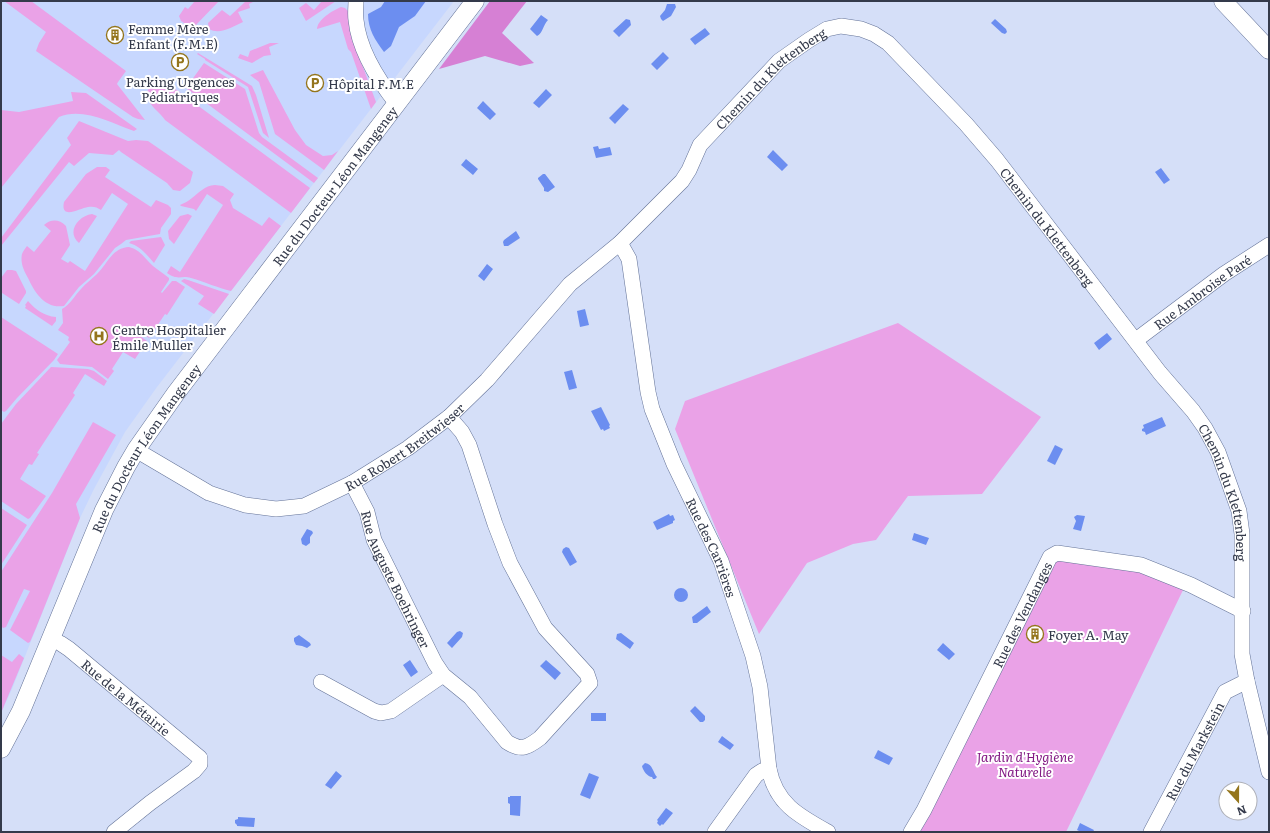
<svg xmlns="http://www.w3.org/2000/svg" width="1270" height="833" font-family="Literata,serif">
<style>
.built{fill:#c7d7fe}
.green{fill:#eaa2e7}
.forest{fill:#d680d4}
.water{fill:#6c8ef0}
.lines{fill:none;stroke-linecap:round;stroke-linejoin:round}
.minor-casing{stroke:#647398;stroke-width:16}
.tertiary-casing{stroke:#647398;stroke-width:19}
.minor{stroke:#fff;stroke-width:15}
.tertiary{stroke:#fff;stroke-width:18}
.labels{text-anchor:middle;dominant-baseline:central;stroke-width:4;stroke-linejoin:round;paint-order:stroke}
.poi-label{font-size:13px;fill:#343a4b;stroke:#fff;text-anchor:start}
.street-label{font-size:13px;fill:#343a4b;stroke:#fff}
.park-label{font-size:13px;font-style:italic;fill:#831a84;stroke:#fff}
</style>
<rect width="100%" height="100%" fill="#d5dff8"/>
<path class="built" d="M1 1H454L157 387 125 432 94 489 80 518 12 689 1 713Z"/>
<path class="green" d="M4 1H31L126 71 118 82 117 84 145 120 138 119 133 117 36 51 39 43 46 32Z
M195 1H219L195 26 187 25 181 21 179 16 185 7 188 9Z
M246 1H255L249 4 250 8 238 12 243 22C232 27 220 35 209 29L208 23 222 10 230 16Z
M322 1H336L306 21 299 8 306 3 314 10Z
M341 7 345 8 348 11 357 51 376 102 371 109 351 52 348 49 340 22 317 29C318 19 332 11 341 7Z
M270 43H279L269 47 271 55 264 56 252 63 238 58 240 54 248 57 250 51Z
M198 53 252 86 256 95 269 138 263 133 248 87 205 60V59L197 54Z
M204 63 245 89 259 133 262 137 318 178 314 183 186 88Z
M263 70 295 130 306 145 323 156 332 155 338 151 324 170 275 134 259 82 250 75Z
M156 80H163L310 188 291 213 165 120C160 112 142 101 148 90 150 87 153 83 156 80Z
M71 92 86 93 137 129 134 131C111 123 83 107 59 117L1 188V110L19 112 73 101Z
M79 121 128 141 136 140 148 141 193 172 190 183 180 191 173 190 167 183 121 152 119 150 113 155 89 153 74 166 69 162 1 246V238L71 145 67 138Z
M97 167H106L110 170 105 177 151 207 156 200 168 205 171 208V214L161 228 160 234 126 240 121 244 115 248 94 274 79 287 64 306C45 309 35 293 28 278 24 271 20 263 22 254 23 251 25 249 27 246L34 252 51 231 44 225C51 219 59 219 66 226L70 245 61 259 68 263 70 261 85 271 128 204 112 193 101 210C97 207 93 206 88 207 80 208 60 221 64 202L86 174Z
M215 185 223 186 234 194 230 200 233 208 262 226 269 217 281 226 231 291C218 288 205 282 191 278 181 275 178 281 167 273L171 266 180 272 223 205 207 194 196 211 194 209 181 206 180 205C184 203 189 201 192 198 200 192 204 186 215 185Z
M92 214 97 216 79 243C66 232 78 216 92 214Z
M188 214 192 216 174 244 169 239 168 231 180 216Z
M161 237 165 245 154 263C146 254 140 246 129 243L131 241Z
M129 247C141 250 145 259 153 266 158 270 164 274 169 278V280L161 292 162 293 172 281H176L185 287 167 315 165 314 149 338 138 330 136 333 147 341 135 359 123 352 112 369 114 371 108 379 92 367 60 364 57 360 70 342 68 340 69 337 58 330 63 323 62 309C70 305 75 295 81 289 86 283 92 279 97 274 108 263 112 248 129 247Z
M7 270H12L16 271 26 291V293L19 304 2 293 1 294V278Z
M184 279 188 280 229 294 214 314 198 304 204 296 181 281Z
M28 301C36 310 44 316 56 317V321L52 326 25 308 26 306 25 305Z
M1 317 58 354 54 360 17 398 6 411 4 412 1 410Z
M898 323 1041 417 982 494 908 496 876 540 853 544 807 563 759 634 675 429 685 401Z
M51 367 88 369 94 371 107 381 104 386 85 374 73 393 75 395 37 453 39 454 32 465 29 464 20 479 46 496 30 518 28 519 1 501V424L16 404Z
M93 422 116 435 76 504 80 518 36 628 30 642 28 643 10 630 30 591 24 589 6 627 3 628 1 626V572L52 493Z
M1 508 27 525 1 565Z
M1067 560 1129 568 1184 588 1066 832H916L1052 561Z
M19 654 24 658 1 713V655L12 662Z"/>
<path class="forest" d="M490 1H527L502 33 534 63 520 66 485 56 439 69Z"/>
<path class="water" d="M385 1H426L415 16 399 27 391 46 384 52C375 40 368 29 368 14L381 7Z
M667 4H675L676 7 671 16 663 21 661 19 660 16 665 10Z
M541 15 548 20C543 25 543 33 537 36L530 29Z
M626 19 630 20 631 25 619 37 613 31Z
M995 19 1006 29 1007 32 1005 34 1002 33 991 23Z
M705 28 710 34 695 45 690 39Z
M663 52 669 58 657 70 651 64Z
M546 89 552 95 539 108 533 103Z
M483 101 496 114 490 120 477 108Z
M623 104 629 109 615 124 609 118Z
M598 146 599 149 610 147 612 155 596 158 593 147Z
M773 150 788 165 782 171 767 157Z
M466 159 478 169 473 175 461 165Z
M1161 168 1170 180 1164 184 1155 172Z
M543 174H545L555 187 548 192 544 191V188L538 179V178Z
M516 231 520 238 508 246H504L503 242 504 240Z
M487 264 493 269 484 281 478 276Z
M585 309 589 325 580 327 577 311Z
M1107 333 1112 339 1099 350 1094 343Z
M572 370 577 388 569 390 564 372Z
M601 407 610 425 609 426 610 428 604 431 603 429 601 430 591 411Z
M1162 417 1166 426 1146 435 1145 432 1142 431V429L1144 428 1143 425Z
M1055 445 1063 449 1055 465 1047 461Z
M669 514 670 516 673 515 675 520 673 521V523L657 530 653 522Z
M1077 515 1085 516 1081 531 1073 529 1076 521 1074 517Z
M307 529 312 531 313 533 310 537V543L306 546 302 544 301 539Z
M914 533 929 538 926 545 912 540Z
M566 547 569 548 577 562 570 566 562 552 563 549Z
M674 595a7 7 0 1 1 14 0a7 7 0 1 1-14 0Z
M707 606 711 612 697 623H693L692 617Z
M460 631 463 633 462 637 452 648 447 643 457 632Z
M621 633 634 643 630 649 616 639 617 634Z
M299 635 310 643 311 645 307 648 302 646 296 645 294 641V638Z
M943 643 955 654 949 660 937 650Z
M410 660 418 672 411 677 403 665Z
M546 660 561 673 555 680 540 666Z
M695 706 705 716V720L703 722H700L690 711Z
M591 713H606V721H591Z
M722 736 734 745 730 750 718 742Z
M878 750 893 758 889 765 874 758Z
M645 763C653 764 653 773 657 777L655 779H653L652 777C648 777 643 771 642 766Z
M336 771 342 776 331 789 325 785Z
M589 773 599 777 590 799 580 795Z
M510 796H521L520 816 510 815V804L508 803V797H510Z
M666 808 673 813 663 825 662 824 660 826 657 823 658 821 657 820Z
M238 817 255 818 254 827 237 826V825L235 823V820L238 819Z
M1080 823 1094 830 1093 832H1081L1077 830Z"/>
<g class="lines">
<g class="minor-casing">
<g id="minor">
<path d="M356 1C356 7 355 14 356 20 359 51 378 80 397 104"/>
<path id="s1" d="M620 243 629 259 648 392 652 409 674 464 721 561 753 656 760 687 769 769C776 804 799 816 828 832"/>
<path id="s2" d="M1136 340 1224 274 1269 245"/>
<path id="s3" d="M136 450 209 493 245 505 276 509 304 506 352 483 408 448 449 417 487 380 570 284 620 243 682 181 689 170 700 145 779 61 809 40 827 29 841 26 861 29 874 34 888 43 966 124 997 160 1160 373 1193 411 1205 428 1218 452 1239 511 1242 534V654L1247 681 1269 772"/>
<path id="s4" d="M352 483 367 512 374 540 435 663 443 675 470 697 507 742C521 751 527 748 540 738L590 683 587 674 545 628 510 563 495 524 469 445 462 432 449 417"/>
<path id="s5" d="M51 640 60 643 69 649 200 758V764L194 771 150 803 114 832"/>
<path d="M321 682 374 711 381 713 391 711 443 675"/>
<path d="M715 832 756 775 762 771 769 769"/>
<path id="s6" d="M911 832 924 810 1050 557 1057 553 1141 565 1191 585 1243 611"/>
<path id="s7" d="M1151 832 1225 692 1247 681"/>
</g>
</g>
<g class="tertiary-casing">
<g id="tertiary">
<path d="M1223 1 1269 50"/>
<path id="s8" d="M1 749 21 711 104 510 126 467 136 450 176 393 475 1"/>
</g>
</g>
<use href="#minor" class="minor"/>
<use href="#tertiary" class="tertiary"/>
</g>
<defs>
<g id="building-ring" transform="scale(0.9)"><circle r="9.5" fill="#fff" stroke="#94751c" stroke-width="1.5"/><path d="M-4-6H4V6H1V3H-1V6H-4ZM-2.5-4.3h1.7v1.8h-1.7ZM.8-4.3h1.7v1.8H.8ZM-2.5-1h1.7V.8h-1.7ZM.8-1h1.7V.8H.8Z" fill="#94751c"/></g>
<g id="parking-ring" transform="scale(0.9)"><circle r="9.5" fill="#fff" stroke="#94751c" stroke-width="1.5"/><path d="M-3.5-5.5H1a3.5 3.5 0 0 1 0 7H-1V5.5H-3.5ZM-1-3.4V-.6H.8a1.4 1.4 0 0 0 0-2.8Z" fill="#94751c"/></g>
<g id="hospital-ring" transform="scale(0.9)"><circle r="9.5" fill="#fff" stroke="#94751c" stroke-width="1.5"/><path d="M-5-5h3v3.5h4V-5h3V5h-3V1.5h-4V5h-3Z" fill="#94751c"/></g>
</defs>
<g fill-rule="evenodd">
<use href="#building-ring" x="115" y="35"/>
<use href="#parking-ring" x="180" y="62"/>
<use href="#parking-ring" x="315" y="83"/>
<use href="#hospital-ring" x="99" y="336"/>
<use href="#building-ring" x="1035" y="634"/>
</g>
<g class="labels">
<g class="poi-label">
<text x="128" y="28">Femme Mère<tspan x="128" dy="15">Enfant (F.M.E)</tspan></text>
<text x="180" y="81" text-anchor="middle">Parking Urgences<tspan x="180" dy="15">Pédiatriques</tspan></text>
<text x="328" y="83">Hôpital F.M.E</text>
<text x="112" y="329">Centre Hospitalier<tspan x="112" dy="15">Émile Muller</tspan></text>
<text x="1048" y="634">Foyer A. May</text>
</g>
<g class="street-label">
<text stroke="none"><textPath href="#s3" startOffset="823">Chemin du Klettenberg</textPath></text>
<text stroke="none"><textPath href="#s8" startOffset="659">Rue du Docteur Léon Mangeney</textPath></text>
<text stroke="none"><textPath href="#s3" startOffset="1207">Chemin du Klettenberg</textPath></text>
<text stroke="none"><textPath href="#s2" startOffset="82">Rue Ambroise Paré</textPath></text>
<text stroke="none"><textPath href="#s3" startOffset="299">Rue Robert Breitwieser</textPath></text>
<text stroke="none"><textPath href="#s8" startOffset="335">Rue du Docteur Léon Mangeney</textPath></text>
<text stroke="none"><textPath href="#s3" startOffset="1531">Chemin du Klettenberg</textPath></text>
<text stroke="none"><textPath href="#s1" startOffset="321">Rue des Carrières</textPath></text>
<text stroke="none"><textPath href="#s4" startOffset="106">Rue Auguste Boehringer</textPath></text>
<text stroke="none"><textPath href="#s6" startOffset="244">Rue des Vendanges</textPath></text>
<text stroke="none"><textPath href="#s5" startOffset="95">Rue de la Métairie</textPath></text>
<text stroke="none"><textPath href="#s7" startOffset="92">Rue du Markstein</textPath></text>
</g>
<g class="park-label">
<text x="1025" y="756">Jardin d'Hygiène<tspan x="1025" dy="15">Naturelle</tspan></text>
</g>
</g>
<rect width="1270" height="833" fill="none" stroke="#343a4b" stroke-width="4"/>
<g transform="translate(1238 801) rotate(159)"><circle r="19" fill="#ffffff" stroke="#aeb0b7"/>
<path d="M0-3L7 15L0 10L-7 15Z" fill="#94751c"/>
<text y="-6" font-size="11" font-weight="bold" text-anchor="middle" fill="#343a4b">N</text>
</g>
</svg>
